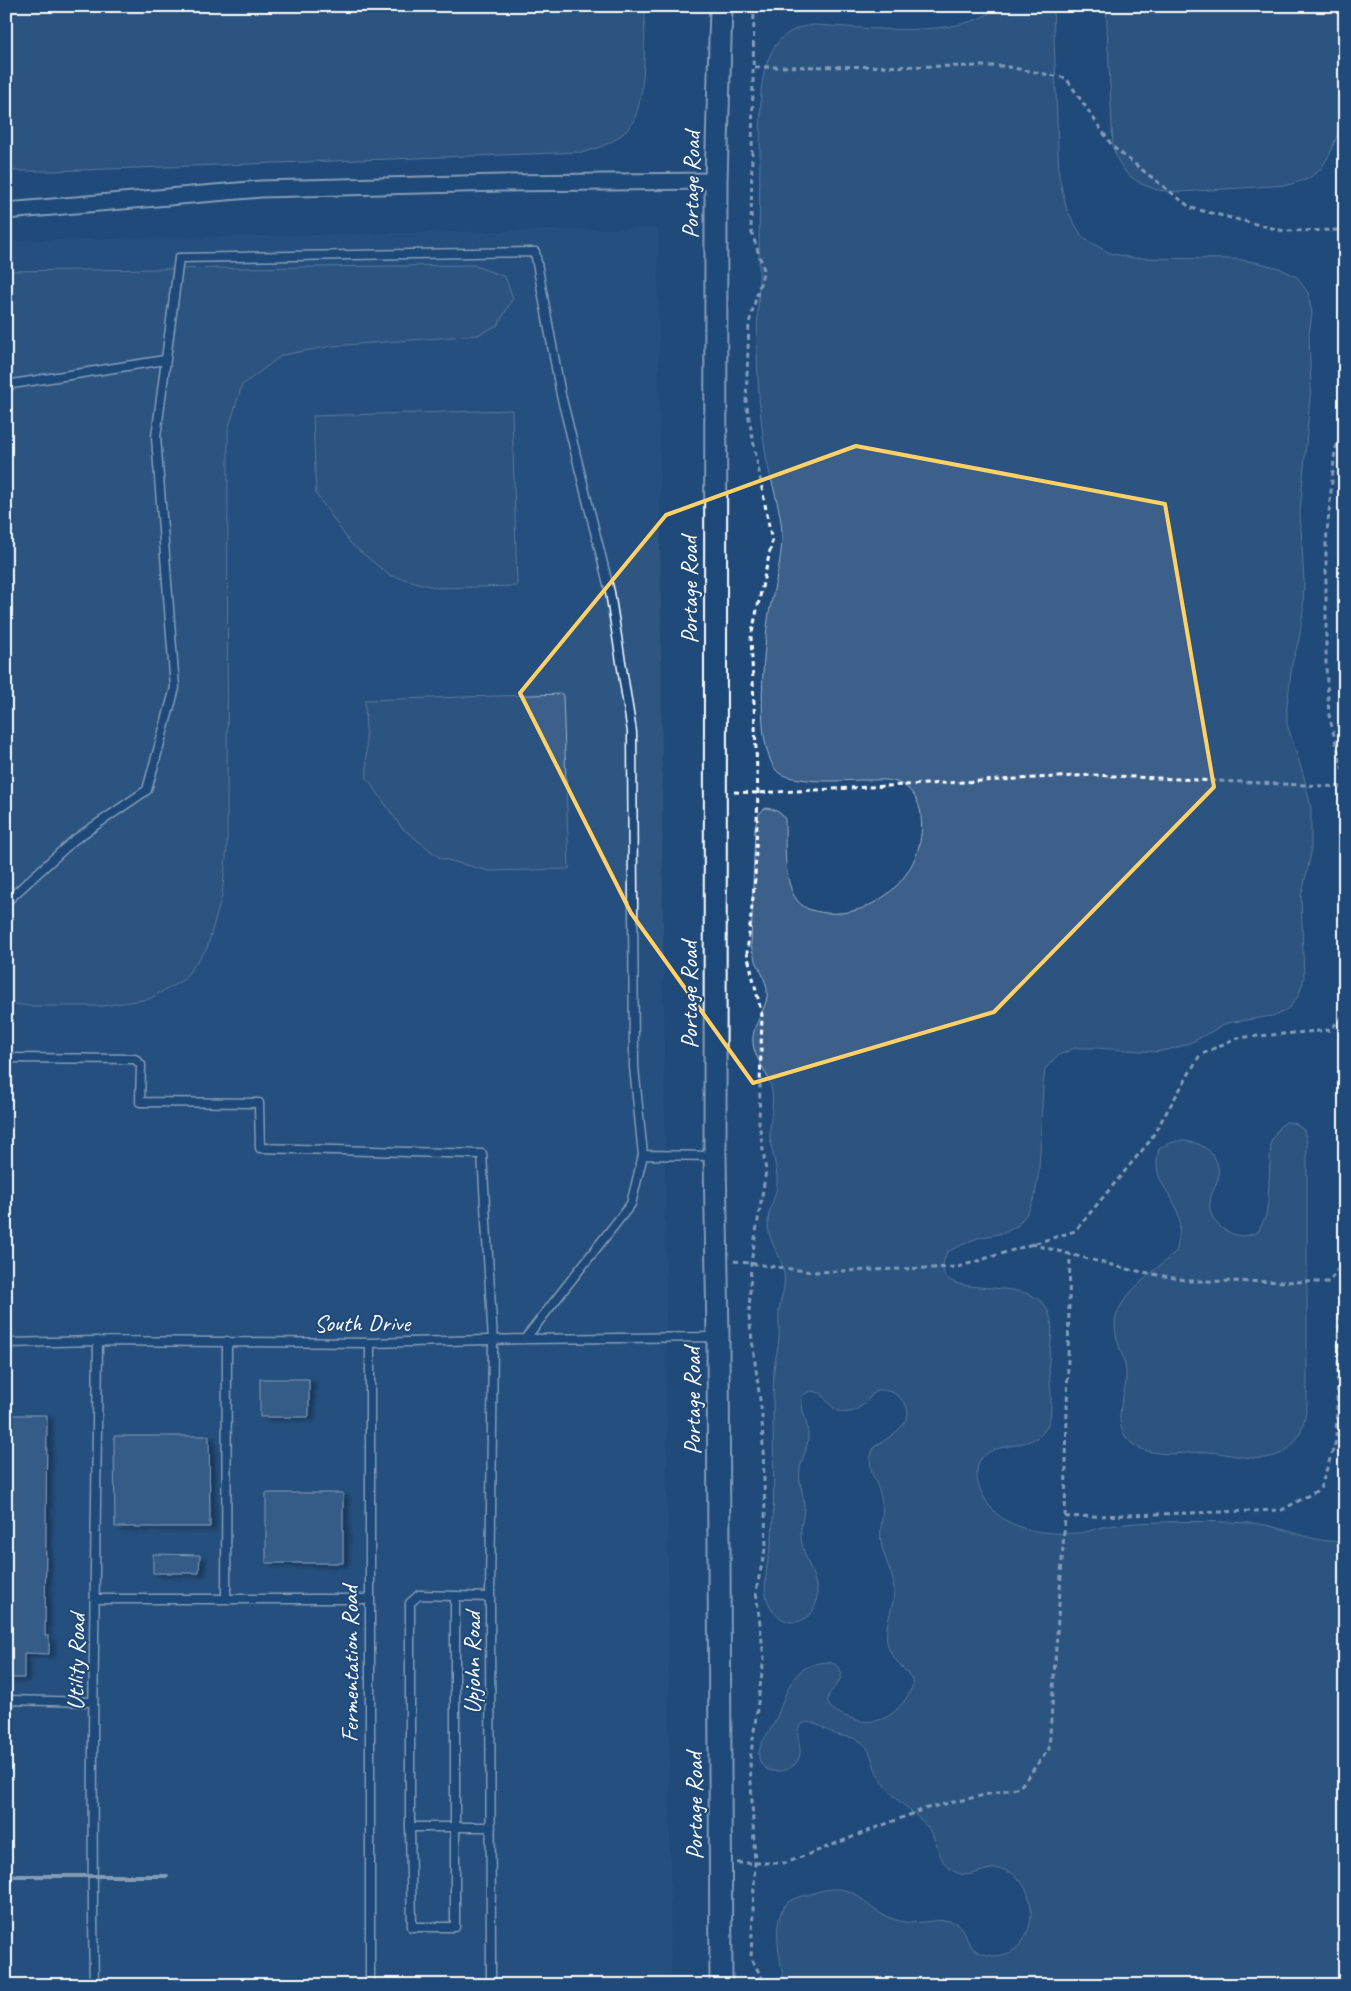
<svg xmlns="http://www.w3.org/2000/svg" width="1351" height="1991" font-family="Caveat,sans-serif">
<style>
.built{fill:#2e5683}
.green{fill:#3c618b;stroke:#9eb0c5}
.building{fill:#507197;stroke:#fff;filter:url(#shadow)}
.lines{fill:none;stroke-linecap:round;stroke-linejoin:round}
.lane-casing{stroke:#fff;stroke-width:11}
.street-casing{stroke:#fff;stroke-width:19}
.secondary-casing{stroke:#fff;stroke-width:25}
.path{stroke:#fff;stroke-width:3;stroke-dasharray:5 4;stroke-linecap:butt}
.lane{stroke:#1f4a7a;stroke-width:8}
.street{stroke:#1f4a7a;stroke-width:15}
.secondary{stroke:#1f4a7a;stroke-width:21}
.rail{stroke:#fff;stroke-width:4}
.marked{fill:none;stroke:#ffd166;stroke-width:4;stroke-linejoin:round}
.labels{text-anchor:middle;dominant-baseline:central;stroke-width:4.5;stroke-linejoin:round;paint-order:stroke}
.street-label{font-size:24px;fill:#fff;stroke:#1f4a7a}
</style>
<defs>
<filter id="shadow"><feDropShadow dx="5.5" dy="3" stdDeviation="2.5" flood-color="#0009"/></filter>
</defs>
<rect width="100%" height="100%" fill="#1f4a7a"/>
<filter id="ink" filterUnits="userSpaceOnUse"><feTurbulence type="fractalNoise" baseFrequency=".02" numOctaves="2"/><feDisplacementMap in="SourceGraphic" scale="10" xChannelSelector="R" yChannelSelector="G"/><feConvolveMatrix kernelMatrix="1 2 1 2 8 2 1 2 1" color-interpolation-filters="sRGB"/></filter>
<g filter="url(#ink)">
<path class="built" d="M658 228 671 1985H6V241Z"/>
<path class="green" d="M6 6H645C644 36 647 99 632 123 622 140 602 147 584 152L54 171H6Z
M999 6H1053L1059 177 1067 210 1083 238 1110 253 1132 258 1235 259 1260 263 1279 268 1297 277 1308 293 1312 313 1309 335 1311 387 1300 512 1304 581 1303 611 1299 640 1292 664 1287 706V724L1304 777 1311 808V853L1301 898 1304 978 1299 995 1290 1007 1278 1015 1227 1023 1194 1041 1176 1048 1156 1052 1095 1048H1075L1057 1056 1045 1069 1043 1086 1039 1170 1035 1196 1028 1212 1017 1226 1004 1233 977 1238 947 1252C921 1310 1029 1268 1048 1311 1056 1329 1049 1345 1049 1363 1049 1383 1056 1413 1045 1430 1029 1454 978 1437 977 1472 976 1481 980 1490 984 1497 1000 1530 1043 1535 1077 1533 1085 1533 1094 1529 1102 1527 1113 1525 1125 1524 1136 1523 1173 1521 1213 1521 1249 1523 1281 1524 1314 1545 1345 1541V1985H785C781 1964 770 1922 786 1904 792 1898 802 1896 811 1894 825 1889 839 1886 853 1893 862 1897 867 1905 875 1910 882 1915 891 1919 900 1921 917 1926 943 1917 954 1922 963 1926 965 1937 970 1944 979 1958 1001 1959 1014 1950 1022 1944 1026 1936 1029 1927 1036 1905 1025 1869 996 1869 979 1868 968 1883 949 1868 939 1860 938 1845 932 1834 924 1819 909 1811 897 1799 891 1793 885 1785 880 1778 868 1760 875 1743 849 1737 843 1736 837 1736 833 1733 824 1730 812 1718 802 1724 790 1733 809 1753 794 1765 779 1777 753 1772 760 1748 763 1738 772 1729 776 1719 786 1697 788 1672 815 1664 822 1662 830 1661 836 1665 853 1679 824 1690 828 1703 831 1710 839 1713 845 1716 878 1731 901 1714 914 1683 907 1668 890 1660 887 1642 884 1624 894 1608 894 1590 894 1572 883 1559 881 1542 879 1530 884 1517 882 1504 880 1480 863 1472 874 1447 888 1438 921 1420 902 1400 895 1392 888 1390 877 1390 872 1394 870 1398 866 1402 847 1421 833 1412 821 1393L810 1391 803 1395C799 1410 809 1421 808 1437 808 1448 802 1458 800 1469 798 1481 803 1491 804 1503 805 1514 800 1525 801 1536 802 1556 815 1572 817 1591 819 1629 775 1634 766 1595 764 1586 766 1576 767 1566 768 1557 771 1547 772 1538 776 1482 771 1425 774 1369 775 1358 779 1347 779 1336 780 1328 778 1320 779 1312 780 1299 786 1288 784 1274 783 1256 768 1243 768 1225 767 1210 777 1197 777 1183 778 1165 769 1148 770 1131 770 1117 774 1106 772 1092 770 1073 755 1061 753 1044 750 1024 770 1008 767 989 764 972 753 961 751 944L755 827 759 814 765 808C774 809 780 811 785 819 786 844 780 901 811 910 869 927 928 875 921 816 920 802 911 786 896 782 887 779 877 780 868 780 846 780 822 783 800 779 794 778 784 777 779 773 773 768 770 760 768 753 757 722 764 646 769 613 774 587 782 561 782 534 781 508 771 483 766 457 762 431 759 404 758 378 756 346 758 314 759 282 759 218 760 154 761 90 765 66 770 41 794 30 799 27 807 26 813 25 862 27 962 41 999 6Z
M1106 6H1345V114L1330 154 1321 169 1308 179 1288 185 1179 192 1157 190 1141 184 1127 174 1118 161 1113 147Z
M473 265 505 277 513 298 498 325 478 335 332 346 282 355 242 385 228 430 227 847 222 896 207 948 183 980 149 999 103 1006H29L6 1003V271Z
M512 410 517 586 437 588 389 575 351 544 316 494 313 416Z
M563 694 569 869 489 871 440 858 402 828 367 778 365 700Z
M1286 1122 1295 1123 1304 1130 1307 1143V1403C1305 1423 1300 1444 1280 1454 1276 1456 1270 1457 1265 1458 1247 1460 1227 1453 1209 1452 1190 1452 1170 1456 1152 1452 1142 1450 1132 1446 1126 1437 1113 1420 1125 1397 1126 1378 1127 1357 1116 1346 1115 1327 1113 1297 1158 1270 1177 1250 1178 1240 1181 1228 1179 1218 1174 1190 1150 1184 1159 1149 1170 1142 1178 1139 1191 1142 1208 1145 1222 1160 1218 1179 1216 1186 1211 1193 1210 1201 1207 1220 1225 1235 1243 1236 1248 1236 1254 1233 1258 1232L1266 1216 1268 1201 1271 1141 1279 1127Z"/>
<path class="building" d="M260 1379H309V1417H260Z
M6 1415H47L45 1636H49V1654L24 1653V1678H6Z
M114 1436H209L210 1527H115Z
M266 1493H343V1563H266Z
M153 1554 200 1555 199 1573H153Z"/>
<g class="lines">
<g class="lane-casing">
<path id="lane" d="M6 385 165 360
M6 902 74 840 147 790 175 688 156 437 179 258 535 252 561 395 610 592 632 732 634 1067 643 1155 713 1156
M6 1058 135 1059 141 1065 140 1102 259 1103 260 1148 482 1154 493 1341 490 1597 491 1985
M525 1339 631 1204 643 1155
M6 1343 98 1341 370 1343 525 1339 716 1337
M370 1343V1985
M490 1597 419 1595 410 1603V1827H491
M96 1599H369
M226 1599 227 1341
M6 1700 93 1702
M410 1827 412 1927H455V1596
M94 1985C90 1770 96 1556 98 1341"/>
</g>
<g class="street-casing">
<path id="street" d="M6 211 261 189 502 183 716 181"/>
</g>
<g class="secondary-casing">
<path id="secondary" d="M721 6 716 181 715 1156 718 1337 721 1985"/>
</g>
<path class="path" d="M754 6 751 230 764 270 749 323 746 402 772 542 751 637 758 793 755 878 747 953 762 1015 759 1122 766 1171 751 1263 749 1317 762 1415 766 1545 756 1591 764 1658 750 1761 755 1863 751 1958 766 1985
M755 67 1003 66 1066 78 1113 147 1191 208 1284 231 1345 230
M1345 428 1335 450 1326 543V666L1329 715 1345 779
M734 792 758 793 1093 775 1345 787
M1031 1244 1127 1269 1190 1281 1329 1282 1344 1260
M734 1261 813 1272 958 1267 1075 1231 1149 1142 1200 1055 1236 1038 1330 1030 1345 1014
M1065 1517 1282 1510 1320 1489 1336 1441 1340 1295 1345 1261
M737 1863H786L927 1808 1020 1787 1049 1749 1065 1517 1070 1254"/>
<use href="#lane" class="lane"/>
<use href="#street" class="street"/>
<use href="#secondary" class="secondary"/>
<path class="rail" d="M6 1876H167"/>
</g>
</g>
<path d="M0 0H1351V1991H0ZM856 446 1165 504 1214 787 994 1012 753 1083 631 913 520 693 666 515Z" fill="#1f4a7a" fill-opacity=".55" fill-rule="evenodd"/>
<path class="marked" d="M856 446 1165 504 1214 787 994 1012 753 1083 631 913 520 693 666 515Z"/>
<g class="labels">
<g class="street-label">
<text transform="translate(691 185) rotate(-89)">Portage Road</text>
<text transform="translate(689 590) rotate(-90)">Portage Road</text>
<text transform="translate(689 995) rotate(-90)">Portage Road</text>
<text x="362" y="1323">South Drive</text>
<text transform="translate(692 1401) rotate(-90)">Portage Road</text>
<text transform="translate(76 1662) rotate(-89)">Utility Road</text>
<text transform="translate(472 1663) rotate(-90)">Upjohn Road</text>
<text transform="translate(350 1664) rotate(-90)">Fermentation Road</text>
<text transform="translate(694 1806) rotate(-90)">Portage Road</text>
</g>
</g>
<rect width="1351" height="1991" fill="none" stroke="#1f4a7a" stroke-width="25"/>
<rect x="12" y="12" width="1326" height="1966" fill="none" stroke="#fff" stroke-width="2" filter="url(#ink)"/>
</svg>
